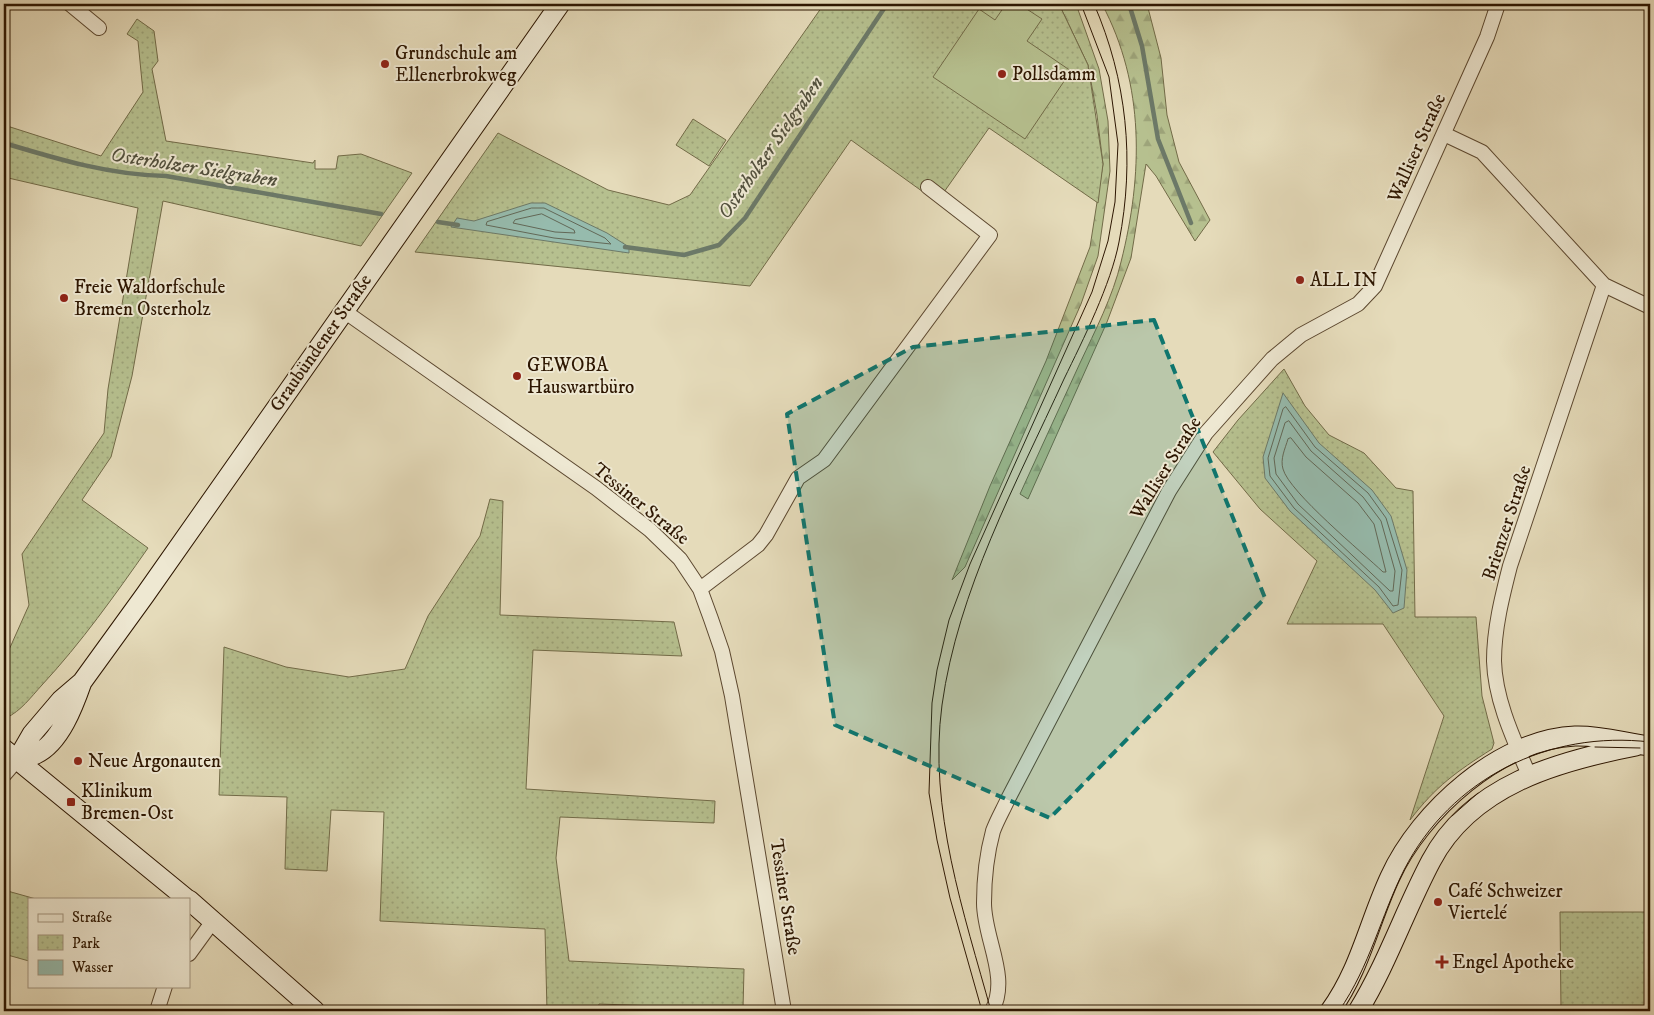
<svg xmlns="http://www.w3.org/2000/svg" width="1654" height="1015" font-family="'IM FELL DW Pica',serif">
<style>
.forest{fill:url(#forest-firs);stroke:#726b48}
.park{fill:url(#park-dots);stroke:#726b48}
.pitch{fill:#b6c08f;stroke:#726b48}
.water{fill:#96bbad;stroke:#6c7968}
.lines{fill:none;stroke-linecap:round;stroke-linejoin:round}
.shore{stroke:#626857;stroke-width:1}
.stream{stroke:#6c7968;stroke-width:4.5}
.street-casing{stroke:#5b472f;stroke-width:16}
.secondary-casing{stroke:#2d1601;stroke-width:21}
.street{stroke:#eee8d2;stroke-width:14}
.secondary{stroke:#eee8d2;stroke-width:19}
.tram{stroke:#2d1601;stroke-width:1}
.marked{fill:#0f766e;fill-opacity:0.2;stroke:#0f766e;stroke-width:4;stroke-dasharray:10 6;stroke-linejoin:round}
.poi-dot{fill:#8f2418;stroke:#eee8d2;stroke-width:2}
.labels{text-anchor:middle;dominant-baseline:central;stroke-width:4;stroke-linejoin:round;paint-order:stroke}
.poi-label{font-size:19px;fill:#2d1601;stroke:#eee8d2;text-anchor:start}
.street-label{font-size:19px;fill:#2d1601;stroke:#eee8d2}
.water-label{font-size:20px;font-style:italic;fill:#52503d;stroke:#eee8d2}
</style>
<defs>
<pattern id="forest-firs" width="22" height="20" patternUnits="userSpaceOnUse" patternTransform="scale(1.25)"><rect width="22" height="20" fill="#b6c08f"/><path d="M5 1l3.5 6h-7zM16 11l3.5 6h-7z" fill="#9da47a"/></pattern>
<pattern id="park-dots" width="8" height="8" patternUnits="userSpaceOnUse" patternTransform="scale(1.25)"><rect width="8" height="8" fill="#b6c08f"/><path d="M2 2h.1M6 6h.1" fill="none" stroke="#9da47a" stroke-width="1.8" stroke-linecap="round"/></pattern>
</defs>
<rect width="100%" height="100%" fill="#e5dbba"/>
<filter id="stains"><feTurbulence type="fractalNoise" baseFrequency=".004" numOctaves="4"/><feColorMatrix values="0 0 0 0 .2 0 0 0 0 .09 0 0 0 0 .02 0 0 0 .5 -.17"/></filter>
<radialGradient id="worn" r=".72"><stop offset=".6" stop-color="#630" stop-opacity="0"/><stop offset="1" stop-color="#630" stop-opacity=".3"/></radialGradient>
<path class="forest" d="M1059 4H1076L1099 69 1108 121 1110 171 1098 256 1081 304 965 567 952 580 990 486 1046 361 1090 247 1103 164 1097 115 1088 65Z
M1102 4H1147L1161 58 1167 115 1179 162 1210 220 1195 241 1156 176 1146 164 1131 258 1107 322 1028 499 1020 494 1025 483C1043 443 1062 403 1080 363 1095 331 1113 296 1121 262 1143 175 1145 85 1102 4Z"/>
<path class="park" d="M824 4H1059L1088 65 1103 164 1098 203 989 128 937 202 851 140 750 286 415 252 498 133 608 190 669 205 690 195Z
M137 19 154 31 158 61 152 69 166 141 313 163 315 160V169H336L338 156 361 154 412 173 361 246 163 201 132 376 111 457 82 500 148 548C115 595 81 643 42 685 31 697 21 711 6 718L4 661 29 605 22 554 104 433 108 389 138 208 4 177V125L101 156 143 92 138 41 127 34Z
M693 119 726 140 709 166 676 145Z
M1284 369 1305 406 1329 435 1364 453 1396 488 1413 491 1415 617H1476L1482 696 1494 743 1492 749C1456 772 1436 786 1410 820L1444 716 1383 624H1287L1317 561 1260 509 1213 452 1238 420Z
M490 499 503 501 500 615 674 622 682 656 533 650 526 789 715 801 714 823 560 817 556 858 569 961 744 969 743 1009 599 1004 598 1011H547L545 929 380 921 384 812 331 810 327 871 285 869 287 797 219 795 224 647 286 667 349 677 405 669 428 616 480 536Z
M4 890 36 899H29V961L4 954Z
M1560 912H1646V941L1650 942V1010L1561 1011Z"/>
<path class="pitch" d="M1006 4H1019L1042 19 1027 41 1071 71 1025 139 933 77 979 9 995 20Z"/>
<path class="water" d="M531 203H545L607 233 629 247V253L451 227 457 218 474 221Z
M1283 393 1319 443 1372 490 1391 516 1407 570 1404 608 1393 613 1375 590 1290 511 1265 478 1263 457Z"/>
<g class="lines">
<path class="shore" d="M532 208H544L605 238 611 244 554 238 486 225 487 222Z
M542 214 574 230 575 233 555 232 513 223 515 220Z
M1286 407 1315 447 1368 493 1386 518 1402 570 1398 605 1393 606 1379 587 1294 508 1270 476 1268 458 1283 409Z
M1289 421 1311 451 1363 497 1381 521 1395 571 1393 591H1390L1298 504 1276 474 1274 458 1285 423Z
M1291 438 1306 457 1358 503 1374 524 1386 572H1383C1363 553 1289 492 1283 469 1280 459 1285 449 1288 439Z"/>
<path class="stream" d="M1129 4 1142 46 1158 139 1191 223
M4 143C57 159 110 175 166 176L381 214
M438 222 458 225
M625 247 684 255 719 245 745 218 887 4"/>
<g class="street-casing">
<path id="street" d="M70 4 99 28
M1444 134 1482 152 1604 285 1650 307
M344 311 596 488 650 530 680 559 700 589 711 619 722 651 732 696 784 1011
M700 589 758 545 766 535 798 478 824 460 990 235 928 187
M4 775 17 760
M1529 775C1514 740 1495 700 1494 661 1494 629 1502 597 1510 566L1604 285
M189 954 213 921
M157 1011 165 986
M992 1011C1010 977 984 939 984 903 984 880 987 853 993 831 997 820 1003 810 1008 799L1169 491 1206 433 1272 359 1301 335 1358 304 1375 286 1487 37 1498 4"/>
</g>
<g class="secondary-casing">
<path id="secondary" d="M4 749 187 899
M17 760 32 734 61 700 82 682 145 595 560 4
M17 760C23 758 31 757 36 754 60 743 74 705 82 682
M189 900 315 1011
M1330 1011C1360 970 1369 922 1390 877 1420 811 1500 739 1575 736 1601 735 1625 743 1650 746
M1358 1011C1387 964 1405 910 1431 861 1471 785 1558 761 1636 746"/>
</g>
<use href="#street" class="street"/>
<use href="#secondary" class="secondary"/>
<path class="tram" d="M1595 747 1640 748
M1452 816 1478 793
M982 1011 950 898 937 840 929 793 932 703 937 670 949 620 970 564 1092 292 1108 241 1115 202 1118 144 1109 77 1081 4
M991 1011C964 913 928 809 942 705 958 590 1016 484 1064 379 1083 340 1111 284 1119 242 1135 160 1127 80 1094 4
M1339 1011C1371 964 1380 918 1404 870 1451 778 1549 730 1650 742"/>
</g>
<path class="marked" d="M1154 320 1265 598 1050 818 835 725 787 414 913 347Z"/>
<g class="poi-dot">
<circle cx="385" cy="64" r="5"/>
<circle cx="1002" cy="74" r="5"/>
<circle cx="1300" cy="280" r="5"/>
<circle cx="64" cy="298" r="5"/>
<circle cx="517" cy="376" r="5"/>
<circle cx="78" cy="761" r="5"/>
<rect x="66" y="797" width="10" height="10" rx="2.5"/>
<circle cx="1438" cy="902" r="5"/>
<path d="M1439.5 954.5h5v5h5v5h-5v5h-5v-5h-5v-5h5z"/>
</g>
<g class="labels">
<g class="poi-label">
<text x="395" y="53">Grundschule am<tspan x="395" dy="22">Ellenerbrokweg</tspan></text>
<text x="1012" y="74">Pollsdamm</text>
<text x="1310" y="280">ALL IN</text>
<text x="74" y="287">Freie Waldorfschule<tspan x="74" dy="22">Bremen Osterholz</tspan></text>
<text x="527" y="365">GEWOBA<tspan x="527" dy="22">Hauswartbüro</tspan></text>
<text x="88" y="761">Neue Argonauten</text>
<text x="81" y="791">Klinikum<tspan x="81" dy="22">Bremen-Ost</tspan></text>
<text x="1448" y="891">Café Schweizer<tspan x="1448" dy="22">Viertelé</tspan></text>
<text x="1452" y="962">Engel Apotheke</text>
</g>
<g class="street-label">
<text transform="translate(1417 148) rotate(-66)">Walliser Straße</text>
<text transform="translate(321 343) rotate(-55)">Graubündener Straße</text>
<text transform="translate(1166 468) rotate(-58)">Walliser Straße</text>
<text transform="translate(641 504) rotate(39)">Tessiner Straße</text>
<text transform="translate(1507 523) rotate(-72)">Brienzer Straße</text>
<text transform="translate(785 897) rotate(81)">Tessiner Straße</text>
</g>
<g class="water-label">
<text transform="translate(771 148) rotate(-55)">Osterholzer Sielgraben</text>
<text transform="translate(194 168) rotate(9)">Osterholzer Sielgraben</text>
</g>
</g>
<rect width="1654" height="1015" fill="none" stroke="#e5dbba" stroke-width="20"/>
<rect x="5" y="5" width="1644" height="1005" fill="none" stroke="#2d1601" stroke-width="2.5"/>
<rect x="10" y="10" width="1634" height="995" fill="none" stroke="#2d1601"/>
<rect x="28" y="898" width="162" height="90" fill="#eee8d2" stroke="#a1947e"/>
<rect x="38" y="914" width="25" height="8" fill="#eee8d2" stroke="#a1947e"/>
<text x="72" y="922" font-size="15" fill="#2d1601">Straße</text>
<rect x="38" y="935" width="25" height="15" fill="url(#park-dots)" stroke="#a1947e"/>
<text x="72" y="948" font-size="15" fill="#2d1601">Park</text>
<rect x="38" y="960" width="25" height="15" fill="#96bbad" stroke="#a1947e"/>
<text x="72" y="972" font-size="15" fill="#2d1601">Wasser</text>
<rect width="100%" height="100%" filter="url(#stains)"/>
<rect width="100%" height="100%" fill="url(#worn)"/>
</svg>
